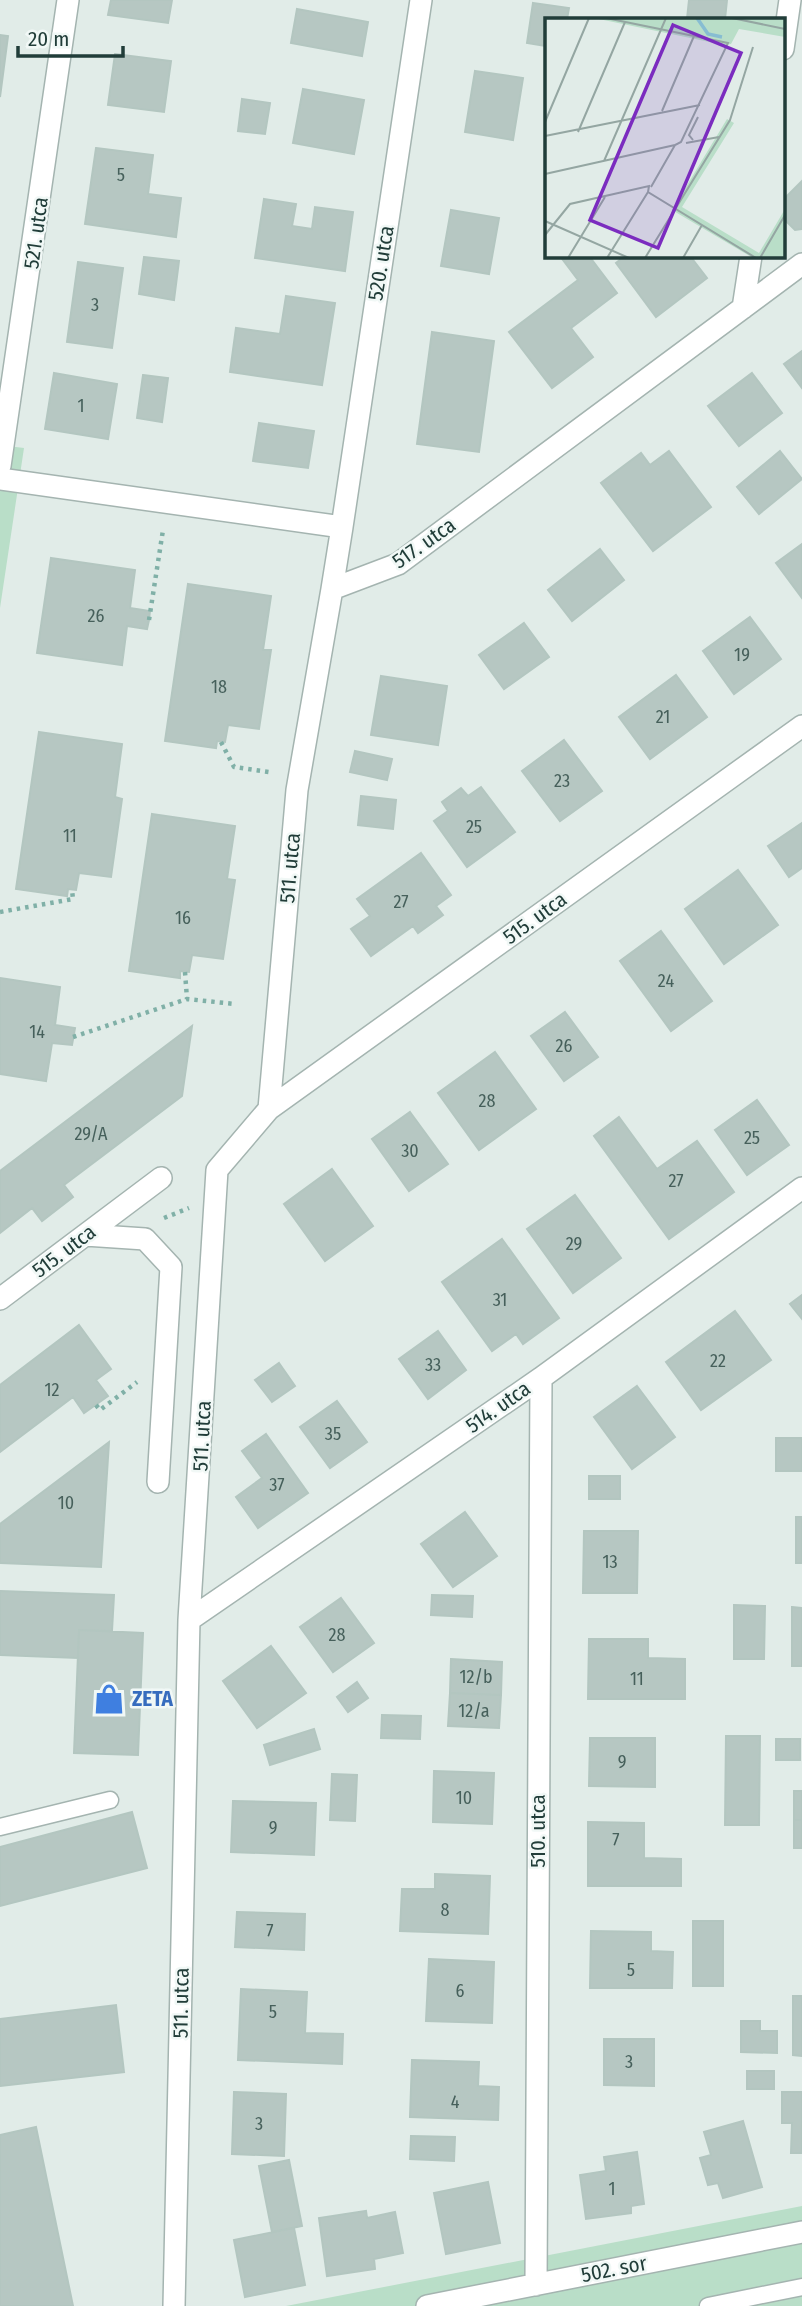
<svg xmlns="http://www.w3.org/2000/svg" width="802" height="2306" font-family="'Fira Sans Condensed',sans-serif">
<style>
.green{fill:#b9dec8}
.building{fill:#b6c7c2;stroke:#b3c6c0;stroke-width:2}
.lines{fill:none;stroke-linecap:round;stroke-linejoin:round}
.service-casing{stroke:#a4b4b0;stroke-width:19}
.minor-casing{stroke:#a4b4b0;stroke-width:24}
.path{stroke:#80b0a7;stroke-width:4.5;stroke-dasharray:3.5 5;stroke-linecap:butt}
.service{stroke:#fff;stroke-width:16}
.minor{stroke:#fff;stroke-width:21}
.labels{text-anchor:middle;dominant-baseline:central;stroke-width:5;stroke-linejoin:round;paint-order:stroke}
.number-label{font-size:18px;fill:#46605b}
.street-label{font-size:21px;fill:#213d39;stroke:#f1f8f6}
.shop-label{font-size:21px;font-weight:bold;fill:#366cbe;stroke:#f1f8f6;text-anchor:start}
.inset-river{fill:none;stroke:#87bdd2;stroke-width:3.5}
.inset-road{fill:none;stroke:#94a6a2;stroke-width:2}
.view{fill:#7b2cbf;fill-opacity:0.15;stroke:#7b2cbf;stroke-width:3.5}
.inset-edge{fill:none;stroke:#213d39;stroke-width:3.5}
</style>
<rect width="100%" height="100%" fill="#e1ece8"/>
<path class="green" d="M0 445 24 448 0 608Z
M802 2206V2306H286Z"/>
<path class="building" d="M111 0H172L168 23 108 15Z
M689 0H727L725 19H687Z
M533 3 569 8 567 19H546V46L527 43Z
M297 9 368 22 362 56 291 43Z
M0 35 8 36 0 97Z
M115 54 171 61 164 112 108 105Z
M475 71 523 78 513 140 465 132Z
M303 89 364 100 354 154 293 143Z
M242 99 270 103 265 134 238 131Z
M96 148 153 155 148 194 181 198 176 237 85 224Z
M802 181V229L795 230 783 218V200Z
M264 199 296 204 292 226 312 229 315 207 353 212 345 271 255 258Z
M451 210 499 218 489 274 441 266Z
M560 256H589L617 293 571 328 593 357 552 388 509 332 578 280Z
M625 256H690L707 278 656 317 616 263Z
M144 257 179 261 174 300 139 294Z
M78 262 123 268 112 348 67 342Z
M286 296 335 303 322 385 230 372 236 328 280 334Z
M432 332 494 341 479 452 417 444Z
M802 351V388L784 364Z
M54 373 117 384 108 439 45 429Z
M752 373 782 413 739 446 708 406Z
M143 375 168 378 162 422 137 418Z
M259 423 314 431 308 468 253 461Z
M669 451 711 507 653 551 601 483 641 453 650 465Z
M780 451 802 479 759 514 737 487Z
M802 544V598L776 563Z
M600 549 624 580 572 621 548 590Z
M51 558 135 570 130 608 150 611 149 620 147 629 127 626 122 665 37 653Z
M188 584 271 596 263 650H271L259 729 228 725 225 742 217 741 216 748 165 741Z
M750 617 781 659 734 694 703 651Z
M524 623 549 657 504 689 479 655Z
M676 675 707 717 650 759 619 717Z
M381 676 447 686 438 745 371 735Z
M39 732 122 744 115 797 122 799 111 877 79 873 76 890 68 889 67 896 16 889Z
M564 740 602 791 560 821 522 771Z
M355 751 392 759 387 780 350 772Z
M481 787 515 832 467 867 434 821 448 811 442 802 461 788 468 796Z
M361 796 396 800 393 829 358 825Z
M152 814 235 826 227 879 235 880 223 959 192 955 189 972 180 971V978L129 971Z
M802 823V868L789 877 768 846Z
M421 853 451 895 436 906 443 915 418 933 413 926 371 956 351 929 370 916 357 899Z
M738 870 778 925 724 964 685 909Z
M661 931 712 1001 671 1031 620 961Z
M0 978 60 987 55 1025 75 1028 72 1045 52 1043 46 1081 0 1074Z
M565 1012 598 1057 564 1081 531 1036Z
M192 1026 182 1096 64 1185 73 1197 42 1221 32 1208 0 1233V1171Z
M495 1052 536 1109 479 1150 438 1093Z
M757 1100 789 1145 747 1175 715 1130Z
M410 1112 448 1164 409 1191 372 1139Z
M619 1117 657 1169 697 1141 734 1192 669 1239 594 1136Z
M332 1169 373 1226 325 1261 284 1204Z
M575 1195 621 1258 573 1293 527 1229Z
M502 1239 559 1318 523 1344 516 1334 492 1351 442 1282Z
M802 1295V1319L790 1304Z
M735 1311 771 1360 701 1410 666 1362Z
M79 1325 111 1369 96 1380 108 1396 84 1413 73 1397 0 1452V1385Z
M438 1331 466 1370 428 1399 399 1359Z
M279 1363 295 1386 272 1402 255 1380Z
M637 1386 675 1437 632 1469 594 1417Z
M337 1401 367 1442 330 1468 300 1427Z
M266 1434 308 1493 258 1528 236 1497 262 1478 242 1451Z
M776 1438H802V1471H776Z
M109 1442 101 1567 0 1563V1524Z
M589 1476H620V1499H589Z
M465 1512 497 1556 453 1587 421 1544Z
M796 1517H802V1563H796Z
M584 1531H638L637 1593H583Z
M0 1591 114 1595 112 1631 79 1630 78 1658 0 1655Z
M432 1595 473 1596 472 1617 431 1615Z
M341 1598 374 1643 333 1672 300 1627Z
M734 1605 765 1606 764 1659H734Z
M792 1607 802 1608V1666H792Z
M79 1630 143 1633 138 1755 74 1753Z
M589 1639H648V1658L685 1659V1699H588Z
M271 1646 306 1693 257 1728 223 1681Z
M451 1659 502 1662 501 1695 450 1693Z
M357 1682 368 1698 348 1712 337 1697Z
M450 1693 501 1695 499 1728 448 1726Z
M382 1715 421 1716 420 1739 381 1738Z
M314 1729 320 1749 270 1765 264 1745Z
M726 1736H760L759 1825H725Z
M590 1738H655V1787L589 1786Z
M776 1739H800V1760H776Z
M434 1771 494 1773 492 1824 433 1822Z
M332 1774 357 1775 355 1821 330 1820Z
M794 1791H802V1820H794Z
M233 1801 316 1803 314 1855 231 1852Z
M132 1812 147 1868 0 1906V1847Z
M794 1820H802V1848H794Z
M588 1822 644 1823V1858L681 1859V1886H588Z
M435 1874 490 1876 488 1934 400 1931 402 1889H435Z
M237 1912 305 1914 304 1950 235 1947Z
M693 1921H723V1986H693Z
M591 1931 651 1932V1951L673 1952 672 1988H590Z
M429 1959 494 1962 492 2023 426 2021Z
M241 1989 307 1992 305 2033 343 2034 342 2064 238 2060Z
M793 1996H802V2056L793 2055Z
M116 2005 124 2072 0 2086V2019Z
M741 2021H760V2031H777V2053L741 2052Z
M604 2039H654V2086L604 2085Z
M412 2060 479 2062 478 2086 499 2087 498 2120 410 2117Z
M747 2071H774V2089H747Z
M234 2092 286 2094 284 2156 232 2154Z
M782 2092H802V2153H791L792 2123H782Z
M743 2121 762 2187 723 2198 718 2183 708 2185 700 2158 711 2155 704 2132Z
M36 2127 73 2306H0V2135Z
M411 2136 455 2137 454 2161 410 2159Z
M637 2152 644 2204 631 2206V2213L586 2219 580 2175 606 2171 604 2157Z
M289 2160 302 2226 272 2232 259 2166Z
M488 2182 500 2243 446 2254 434 2193Z
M366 2211 367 2218 395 2212 403 2253 374 2259 375 2269 327 2276 319 2218Z
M294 2228 305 2285 245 2297 234 2240Z"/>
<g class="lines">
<g class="service-casing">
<path id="service" d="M0 1827 110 1800
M708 2306 802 2287"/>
</g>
<g class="minor-casing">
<path id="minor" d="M783 49 790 0
M743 308 751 256
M0 466 68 0
M0 479 342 527 332 589 398 564 802 264
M342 527 421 0
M269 1109 802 726
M85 1235 145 1239 171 1267 158 1482
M0 1299 161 1178
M189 1620 541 1378 802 1188
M536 2285 541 1378
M174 2306 189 1620 217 1170 269 1109 297 790 332 589
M427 2306 802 2232"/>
</g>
<path class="path" d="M149 620 163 530
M221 742 234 767 269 772
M0 912 73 899 72 890
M185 972 187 999
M73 1037 187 999 235 1004
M164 1218 189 1208
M96 1405 100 1410 137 1382"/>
<use href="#service" class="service"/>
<use href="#minor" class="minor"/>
</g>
<defs>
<g id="shop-bare" transform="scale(2.415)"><path d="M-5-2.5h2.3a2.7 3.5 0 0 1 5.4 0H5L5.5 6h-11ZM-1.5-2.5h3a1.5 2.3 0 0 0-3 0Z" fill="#3f7fe0" stroke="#f1f8f6" stroke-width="2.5" paint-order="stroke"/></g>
</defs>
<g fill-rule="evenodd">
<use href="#shop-bare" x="109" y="1699"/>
</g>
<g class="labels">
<g class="number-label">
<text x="121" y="175">5</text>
<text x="95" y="305">3</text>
<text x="81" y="406">1</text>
<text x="96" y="616">26</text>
<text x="742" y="655">19</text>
<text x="219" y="687">18</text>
<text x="663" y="717">21</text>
<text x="562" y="781">23</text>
<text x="474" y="827">25</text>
<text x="70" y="836">11</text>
<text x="401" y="902">27</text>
<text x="183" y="918">16</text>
<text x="666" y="981">24</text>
<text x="37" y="1032">14</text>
<text x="564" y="1046">26</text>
<text x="487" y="1101">28</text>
<text x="91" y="1134">29/A</text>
<text x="752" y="1138">25</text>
<text x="410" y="1151">30</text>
<text x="676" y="1181">27</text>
<text x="574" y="1244">29</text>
<text x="500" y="1300">31</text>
<text x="718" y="1361">22</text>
<text x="433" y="1365">33</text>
<text x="52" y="1390">12</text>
<text x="333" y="1434">35</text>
<text x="277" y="1485">37</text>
<text x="66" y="1503">10</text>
<text x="610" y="1562">13</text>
<text x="337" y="1635">28</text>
<text x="476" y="1677">12/b</text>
<text x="637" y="1679">11</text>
<text x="474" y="1711">12/a</text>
<text x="622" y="1762">9</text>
<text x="464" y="1798">10</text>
<text x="273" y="1828">9</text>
<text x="616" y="1840">7</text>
<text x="445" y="1910">8</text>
<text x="270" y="1931">7</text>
<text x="631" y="1970">5</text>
<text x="460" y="1991">6</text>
<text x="273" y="2012">5</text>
<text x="629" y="2062">3</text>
<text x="455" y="2102">4</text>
<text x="259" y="2124">3</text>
<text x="612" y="2189">1</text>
</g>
<g class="street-label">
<text transform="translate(36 233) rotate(-82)">521. utca</text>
<text transform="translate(381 263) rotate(-81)">520. utca</text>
<text transform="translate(424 543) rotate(-35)">517. utca</text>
<text transform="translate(290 868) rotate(-85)">511. utca</text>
<text transform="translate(535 918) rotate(-36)">515. utca</text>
<text transform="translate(64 1251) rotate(-37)">515. utca</text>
<text transform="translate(498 1407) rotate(-35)">514. utca</text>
<text transform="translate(202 1436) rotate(-87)">511. utca</text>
<text transform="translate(538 1831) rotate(-90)">510. utca</text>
<text transform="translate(181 2003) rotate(-89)">511. utca</text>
<text transform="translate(614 2269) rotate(-11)">502. sor</text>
</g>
<g class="shop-label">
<text x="132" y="1699">ZETA</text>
</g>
</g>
<g transform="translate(545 18)">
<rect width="240" height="240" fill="#e1ece8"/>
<path d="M49 0 240 1V19L194 11 186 26 179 27ZM182 101 189 105 137 189 214 235 240 191V240H208L127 192Z" fill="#b9dec8"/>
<path class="inset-river" d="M152 0 163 16 177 19"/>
<path class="inset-road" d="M61 0 183 25 136 124 130 127 106 169M187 0 240 11M117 93 149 18M0 104 44 0M33 114 80 4M0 118 155 87M148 122 144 117 153 99M141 125 174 119M59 143 121 0M0 156 130 127M0 203 84 240M0 217 25 186 104 168 103 174 211 240M23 240 60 179M62 240 103 174M100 240 185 102 208 29M138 240 157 207M215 240 240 197"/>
<path class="view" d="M128 7 196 35 113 230 45 202Z"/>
<rect width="240" height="240" class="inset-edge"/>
</g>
<path d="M18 46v10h105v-10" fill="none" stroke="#213d39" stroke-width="3.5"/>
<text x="28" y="46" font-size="21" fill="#213d39" stroke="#f1f8f6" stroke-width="5" paint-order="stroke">20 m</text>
</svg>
